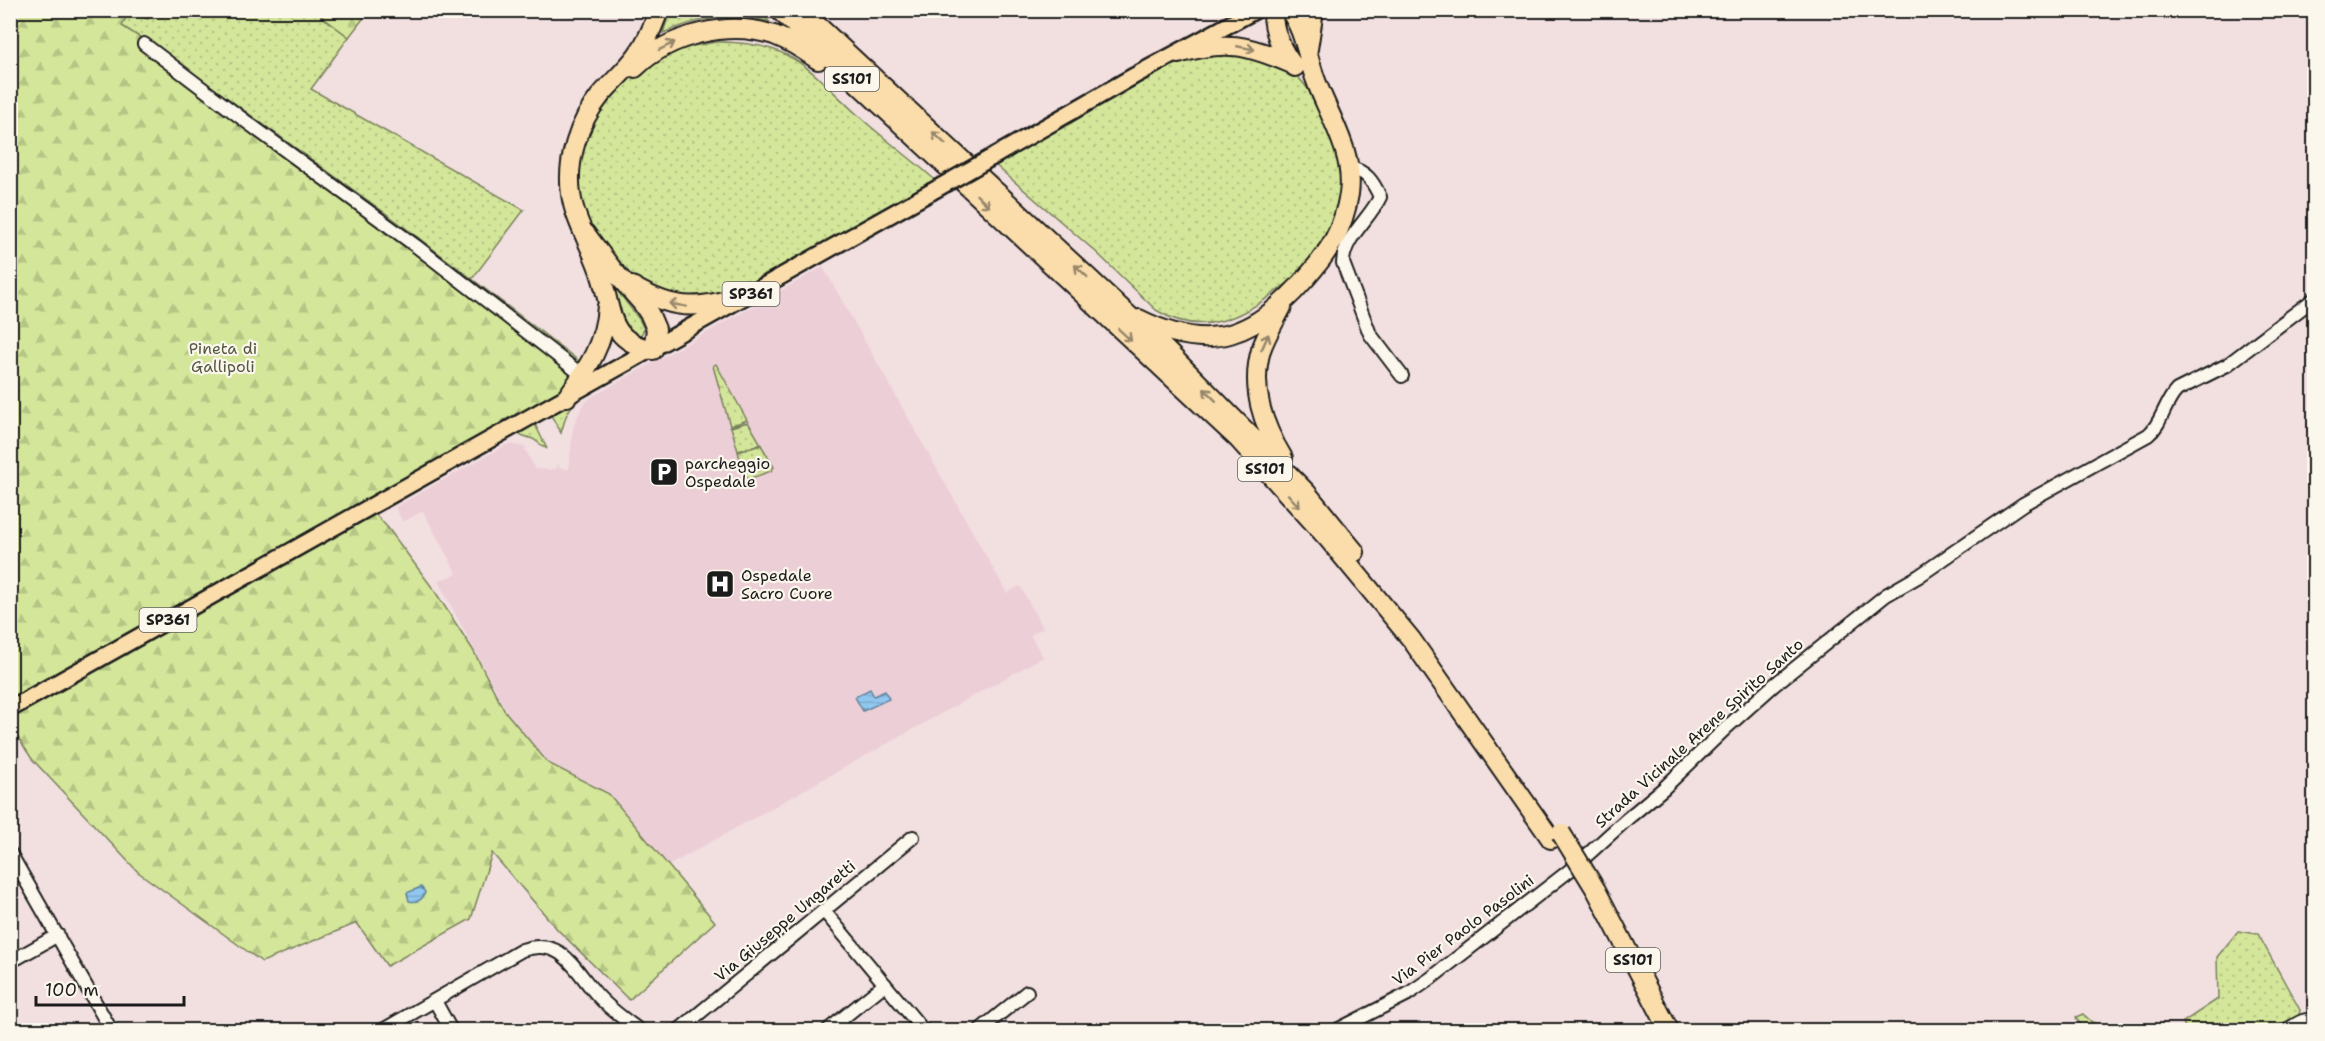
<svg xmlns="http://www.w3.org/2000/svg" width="2325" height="1041" font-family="'Shantell Sans',sans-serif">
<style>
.built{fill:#ecced7}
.grass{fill:url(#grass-dots);stroke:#78815b;stroke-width:1.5}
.forest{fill:url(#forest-firs);stroke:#78815b;stroke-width:1.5}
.water{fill:url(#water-rules);stroke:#62839b;stroke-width:1.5}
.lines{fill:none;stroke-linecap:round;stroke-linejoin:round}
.minor-casing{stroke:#1c1c1c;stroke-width:16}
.major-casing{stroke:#1c1c1c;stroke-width:20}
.highway-casing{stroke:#1c1c1c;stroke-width:22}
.minor{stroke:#fbf7ec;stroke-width:12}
.major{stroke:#faddab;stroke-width:15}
.highway{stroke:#faddab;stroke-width:18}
.major-bridge-casing{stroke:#1c1c1c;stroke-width:20;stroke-linecap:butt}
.highway-bridge-casing{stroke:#1c1c1c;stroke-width:22;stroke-linecap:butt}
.major-bridge{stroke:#faddab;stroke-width:15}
.highway-bridge{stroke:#faddab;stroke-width:18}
.oneway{stroke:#96866b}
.labels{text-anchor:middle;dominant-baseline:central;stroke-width:4.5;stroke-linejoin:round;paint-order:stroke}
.shield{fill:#fbf7ec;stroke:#5f5e5a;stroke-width:1.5}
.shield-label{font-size:15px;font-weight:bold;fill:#1c1c1c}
.park-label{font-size:16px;fill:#535942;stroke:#fbf7ec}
.poi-label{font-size:16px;fill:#1c1c1c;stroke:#fbf7ec;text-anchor:start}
.street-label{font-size:16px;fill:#1c1c1c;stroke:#fbf7ec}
</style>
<defs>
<pattern id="grass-dots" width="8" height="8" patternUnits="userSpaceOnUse" patternTransform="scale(1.5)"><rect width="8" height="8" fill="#d4e69a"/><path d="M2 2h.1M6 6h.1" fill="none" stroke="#b5c584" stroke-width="1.8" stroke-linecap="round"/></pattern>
<pattern id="forest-firs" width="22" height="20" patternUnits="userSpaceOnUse" patternTransform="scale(1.5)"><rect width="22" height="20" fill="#d4e69a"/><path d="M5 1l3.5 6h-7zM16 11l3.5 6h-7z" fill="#b5c584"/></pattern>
<pattern id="water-rules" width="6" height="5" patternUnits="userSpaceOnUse" patternTransform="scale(1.5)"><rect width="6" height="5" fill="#90c7ef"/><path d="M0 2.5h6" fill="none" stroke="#7caacc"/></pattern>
</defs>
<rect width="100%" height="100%" fill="#f2dfe0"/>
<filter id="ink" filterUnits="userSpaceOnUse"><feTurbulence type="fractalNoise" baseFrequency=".0167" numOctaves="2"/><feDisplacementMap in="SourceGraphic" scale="12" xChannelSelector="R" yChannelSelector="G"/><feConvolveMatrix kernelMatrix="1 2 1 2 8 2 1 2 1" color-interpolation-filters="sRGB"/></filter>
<g filter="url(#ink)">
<path class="built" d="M823 267 1007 593 1020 586 1043 628 1030 635 1043 657 610 898 586 861 438 581 457 574 423 511 403 522 395 507 508 444 526 447 525 449 535 469 552 470 557 468V464H559V468L569 469 573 427 583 405 590 398Z"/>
<path class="grass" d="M149 11H323L321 16 349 37 311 89 524 210 472 279C406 228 338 179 271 130 222 94 173 58 122 26L128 12 148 18Z
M670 11H757L770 22C732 12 698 18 663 33Z
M716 42C794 41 808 70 861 118 885 140 911 158 935 180L750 285 725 296 677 300 626 276 589 228 578 190 580 147 592 123 623 84 641 67 658 57 693 46Z
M1230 48C1247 54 1277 62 1290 71 1306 81 1317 103 1325 119 1344 157 1346 200 1328 238 1323 248 1305 271 1296 278 1292 281 1286 284 1281 288 1243 317 1202 339 1156 310L1096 252 994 164 1180 59Z
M614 286 639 319 644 329 641 335C624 332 616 301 614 286Z
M716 364 747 420 730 426 713 366Z
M574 402 566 416 561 433 551 415Z
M748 422 761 444 738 451 731 427Z
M535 424 547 449 533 439 518 434Z
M761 445 774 467 771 471 749 479 745 475 738 452Z
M2238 931 2258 934 2300 1010 2299 1015 2278 1030H2186L2183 1022 2218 999 2217 957Z
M2083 1014 2092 1022 2110 1030H2083L2076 1017Z"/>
<path class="forest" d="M323 10H369V11L349 37 321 16Z
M10 11H149L148 19 128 13 122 26 158 49 399 223 583 364 563 388 548 399 502 421 499 425 391 486 376 515 388 528 434 590 473 650 504 710 548 763 609 794 715 922 629 1000 558 930 492 853 471 919 387 966 357 923 262 962 138 872 32 759 11 727Z"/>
<path class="water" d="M870 689 874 696 885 691 889 699 863 711 855 697Z
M421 887 425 892C423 900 417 903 409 901L407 893Z"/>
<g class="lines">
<g class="minor-casing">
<path id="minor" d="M144 44 248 123 416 246 582 375
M1348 167C1366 171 1373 181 1380 197 1370 219 1343 238 1343 263L1370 334 1402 376
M10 853 111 1030
M824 911 923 1030
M10 962 58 935
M435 1001 451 1030
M383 1030 522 950C564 936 575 972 599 997 611 1010 625 1020 639 1030
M679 1030 913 837
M828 1030 885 984
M980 1030 1027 992
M1337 1030 1408 994 1430 979 1574 867 1627 819 1664 788 1727 727 1774 685 1886 595 1919 576 2023 504 2148 435C2162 424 2164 403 2177 390L2227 365 2314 299
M2286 1030C2296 1025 2304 1017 2314 1021"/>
</g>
<g class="major-casing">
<path id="major" d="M996 155 1134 76 1256 10
M10 709 931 192"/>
</g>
<g class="highway-casing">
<path id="highway" d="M779 10 1238 439 1329 540 1411 639 1551 839
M801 10 1166 350 1306 492 1355 552
M1273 10C1272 29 1282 53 1295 67
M1308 49 1314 10
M1178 54C1225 39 1248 45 1292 64
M635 68C670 34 728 20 774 35 790 41 804 50 818 60
M585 233 613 270 642 303 650 315 656 329 653 350C609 341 613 316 602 279 594 250 575 223 571 194 566 160 579 122 600 96 612 82 626 70 637 55 647 42 653 27 659 10
M632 286C680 315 704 307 755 292
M1282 307C1275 321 1266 335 1261 350 1250 389 1263 425 1283 458
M1139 319C1211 355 1256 336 1306 278 1329 252 1343 230 1349 194 1355 153 1328 115 1315 78 1307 56 1304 29 1289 10
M567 397C588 368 605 343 607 306
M1596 890 1669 1030"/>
</g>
<use href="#minor" class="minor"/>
<use href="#major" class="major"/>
<use href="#highway" class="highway"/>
<g class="major-bridge-casing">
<path id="major-bridge" d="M931 192 996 155"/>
</g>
<g class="highway-bridge-casing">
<path id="highway-bridge" d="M1561 833 1596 890"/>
</g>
<use href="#major-bridge" class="major-bridge"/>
<use href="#highway-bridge" class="highway-bridge"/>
</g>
<defs><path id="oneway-shaft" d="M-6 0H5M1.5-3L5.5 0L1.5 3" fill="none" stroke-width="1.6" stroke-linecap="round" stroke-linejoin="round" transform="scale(1.5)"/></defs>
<g class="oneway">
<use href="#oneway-shaft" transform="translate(667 46) rotate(-27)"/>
<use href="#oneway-shaft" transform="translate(1246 48) rotate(11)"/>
<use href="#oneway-shaft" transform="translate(939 138) rotate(-137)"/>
<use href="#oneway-shaft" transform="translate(983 201) rotate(43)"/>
<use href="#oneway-shaft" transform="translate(1081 271) rotate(-137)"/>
<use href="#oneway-shaft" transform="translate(678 305) rotate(-170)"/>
<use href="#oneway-shaft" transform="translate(1125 335) rotate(43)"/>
<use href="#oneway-shaft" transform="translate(1265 342) rotate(-66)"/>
<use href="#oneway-shaft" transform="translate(1210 395) rotate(-135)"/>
<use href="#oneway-shaft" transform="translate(1294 501) rotate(48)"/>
</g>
</g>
<defs>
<g id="parking-square" transform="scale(1.5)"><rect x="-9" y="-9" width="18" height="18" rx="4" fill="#1c1c1c" stroke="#fbf7ec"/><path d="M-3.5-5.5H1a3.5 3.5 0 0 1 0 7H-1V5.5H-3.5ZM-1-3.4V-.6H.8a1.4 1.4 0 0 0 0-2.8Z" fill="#fff"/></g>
<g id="hospital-square" transform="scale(1.5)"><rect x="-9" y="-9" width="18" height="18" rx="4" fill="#1c1c1c" stroke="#fbf7ec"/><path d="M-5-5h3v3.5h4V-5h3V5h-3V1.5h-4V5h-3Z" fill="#fff"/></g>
</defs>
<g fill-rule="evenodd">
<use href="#parking-square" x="664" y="472"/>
<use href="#hospital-square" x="720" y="584"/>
</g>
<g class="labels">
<g class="shield">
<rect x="825" y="67" width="54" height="24" rx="4.5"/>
<rect x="722.5" y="282" width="57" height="24" rx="4.5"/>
<rect x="1238" y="457" width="54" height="24" rx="4.5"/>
<rect x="139.5" y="608" width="57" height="24" rx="4.5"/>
<rect x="1606" y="948" width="54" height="24" rx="4.5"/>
</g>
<g class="shield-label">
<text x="852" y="79">SS101</text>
<text x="751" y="294">SP361</text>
<text x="1265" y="469">SS101</text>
<text x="168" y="620">SP361</text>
<text x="1633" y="960">SS101</text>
</g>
<g class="park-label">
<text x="223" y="348">Pineta di<tspan x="223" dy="18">Gallipoli</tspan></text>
</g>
<g class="poi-label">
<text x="685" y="463">parcheggio<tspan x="685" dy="18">Ospedale</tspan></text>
<text x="741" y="575">Ospedale<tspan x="741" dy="18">Sacro Cuore</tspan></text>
</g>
<g class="street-label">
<text transform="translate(1699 733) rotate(-42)">Strada Vicinale Arene Spirito Santo</text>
<text transform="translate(785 921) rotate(-40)">Via Giuseppe Ungaretti</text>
<text transform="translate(1463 930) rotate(-37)">Via Pier Paolo Pasolini</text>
</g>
</g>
<rect width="2325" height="1041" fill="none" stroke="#fbf7ec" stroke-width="36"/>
<rect x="18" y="18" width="2289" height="1005" fill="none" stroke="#1c1c1c" stroke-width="2" filter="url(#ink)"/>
<path d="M36 996v9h148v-9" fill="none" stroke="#1c1c1c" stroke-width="3"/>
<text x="45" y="996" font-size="18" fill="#1c1c1c" stroke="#fbf7ec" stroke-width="4.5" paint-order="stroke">100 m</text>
</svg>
